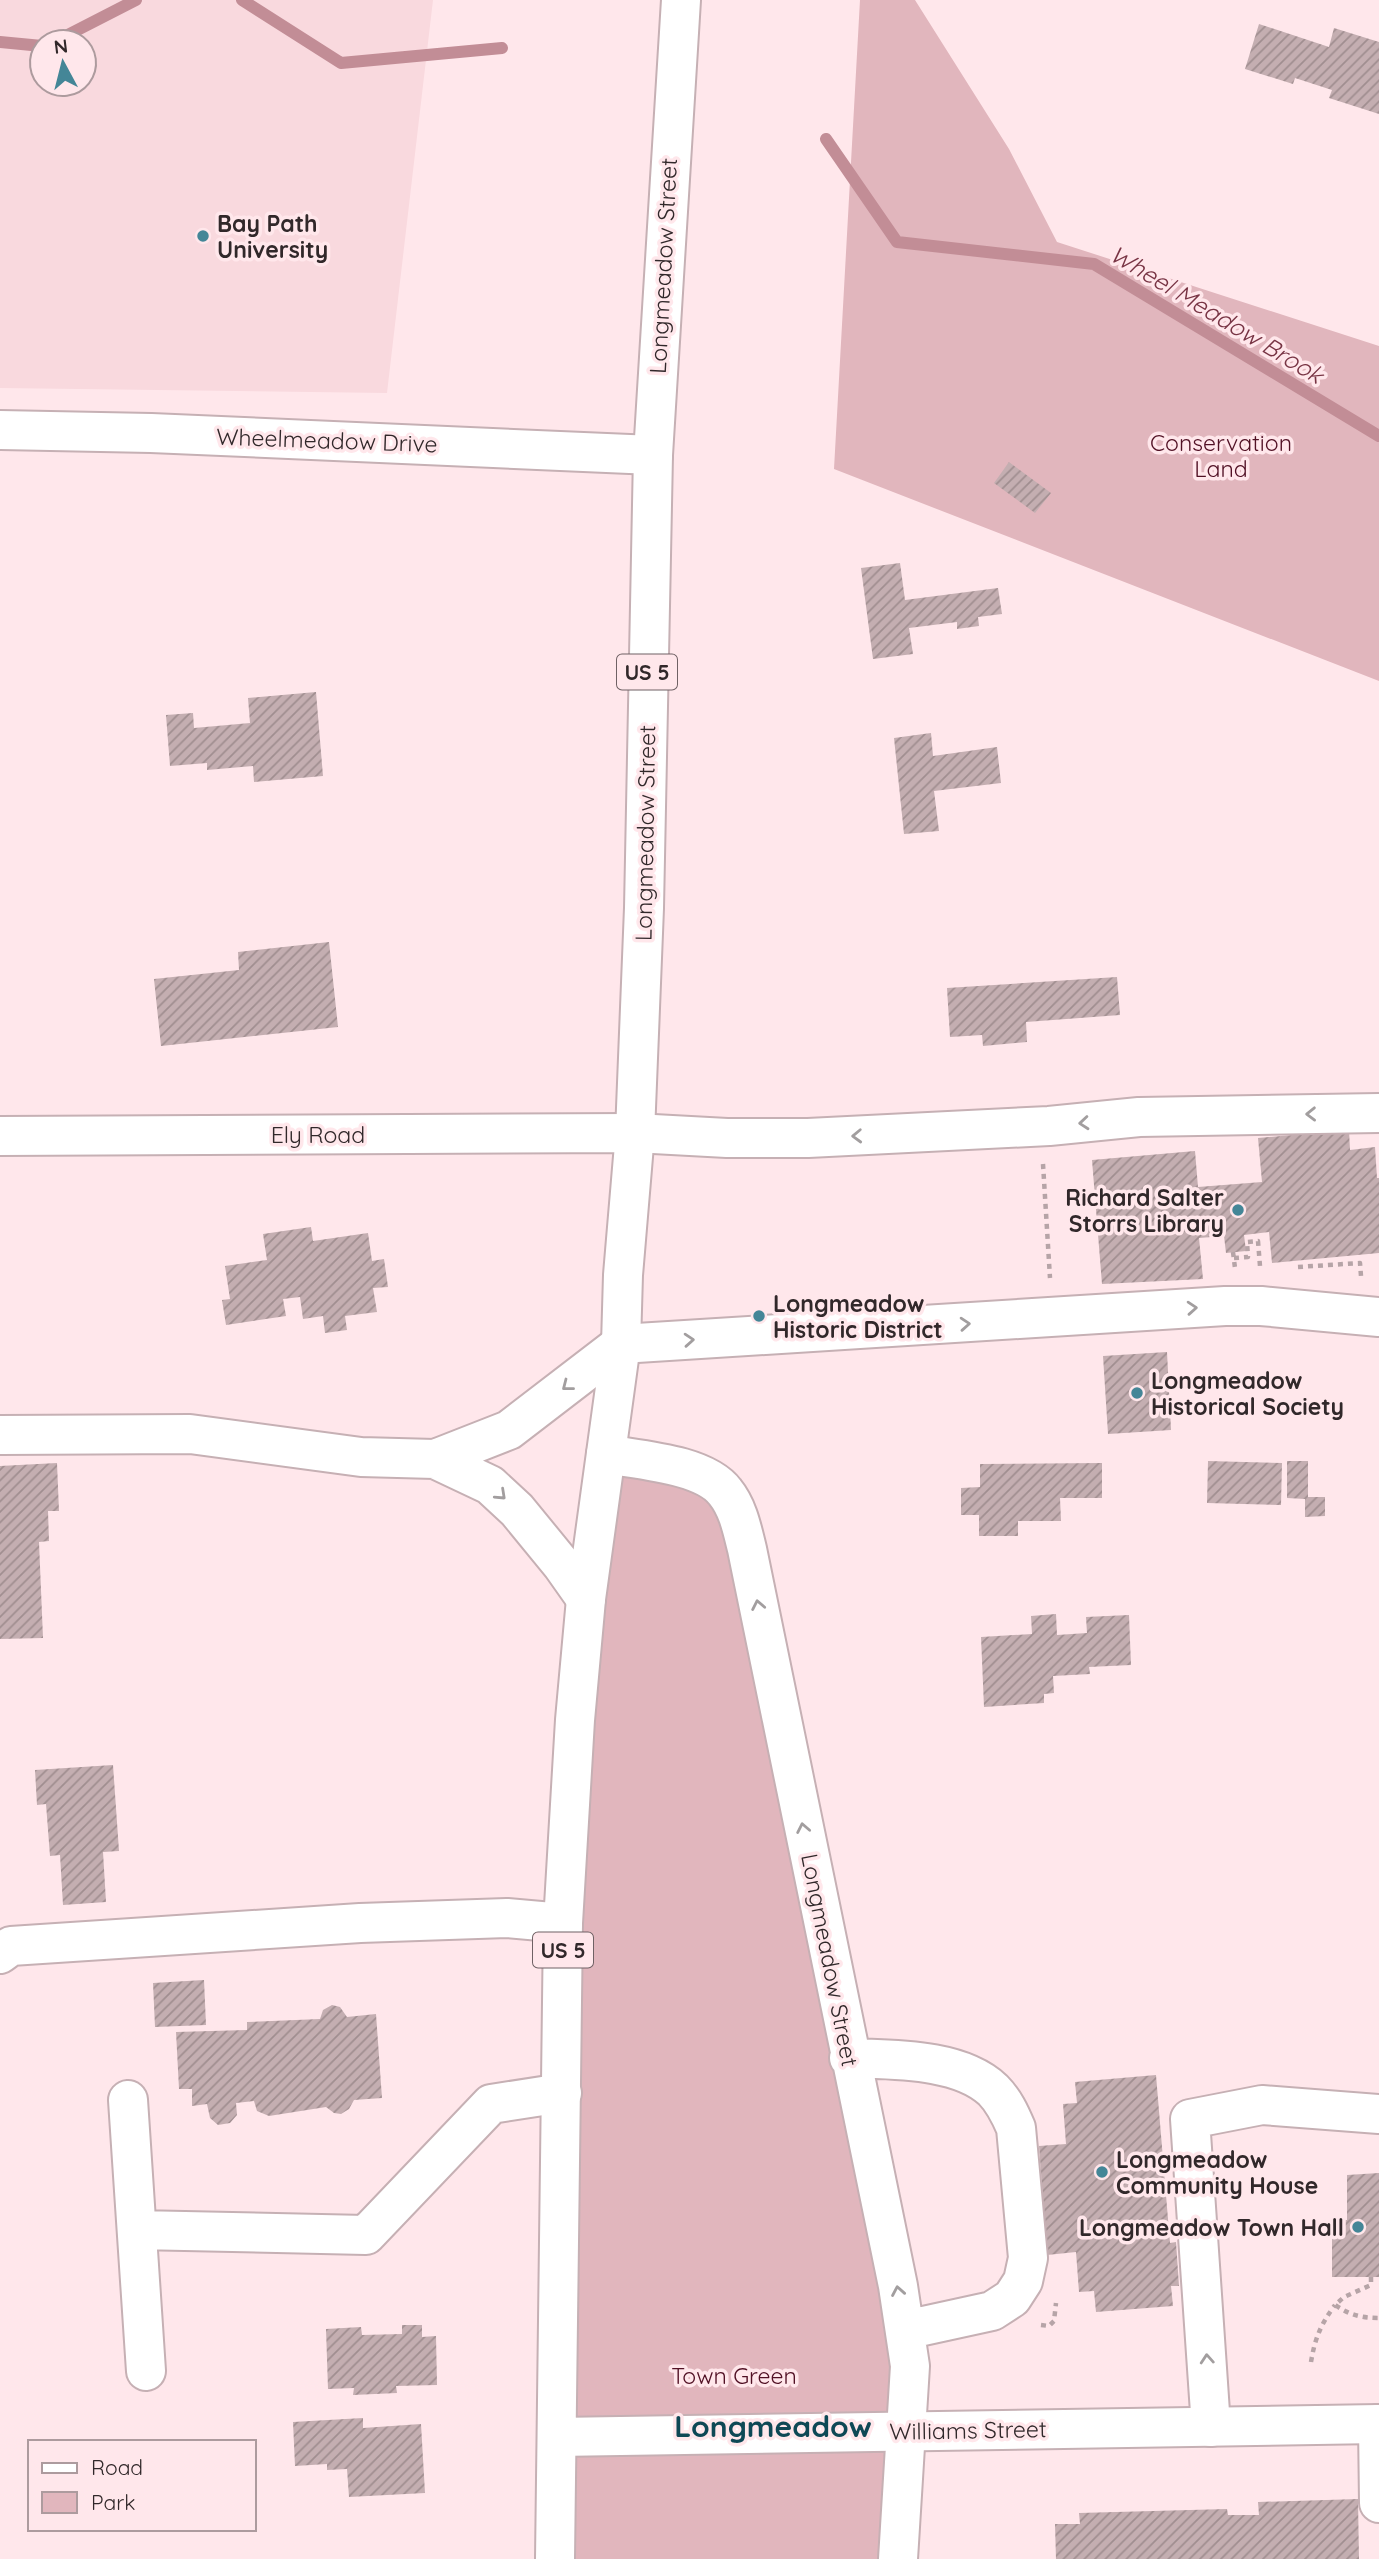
<svg xmlns="http://www.w3.org/2000/svg" width="1379" height="2559" font-family="Quicksand,sans-serif">
<style>
.built{fill:#f9d9de;fill-rule:evenodd}
.green{fill:#e1b6bd}
.lines{fill:none;stroke-linecap:round;stroke-linejoin:round}
.stream{stroke:#c28d96;stroke-width:12}
.building{fill:url(#building-hatch)}
.minor-casing{stroke:#c6b0b4;stroke-width:42}
.major-casing{stroke:#c6b0b4;stroke-width:42}
.path{stroke:#b6a4a7;stroke-width:4.5;stroke-dasharray:5 5;stroke-linecap:butt}
.minor{stroke:#fff;stroke-width:38}
.major{stroke:#fff;stroke-width:38}
.oneway{stroke:#a29e9f}
.poi-dot{fill:#448697;stroke:#ffe7eb;stroke-width:2.5}
.labels{text-anchor:middle;dominant-baseline:central;stroke-width:7;stroke-linejoin:round;paint-order:stroke}
.shield{fill:#ffe7eb;stroke:#6f6164;stroke-width:2}
.shield-label{font-size:21px;font-weight:bold;fill:#31282a}
.poi-label{font-size:23px;font-weight:bold;fill:#31282a;stroke:#ffe7eb;text-anchor:start}
.street-label{font-size:23px;fill:#31282a;stroke:#ffe7eb}
.park-label{font-size:23px;fill:#511024;stroke:#ffe7eb}
.water-label{font-size:24px;font-style:italic;fill:#783444;stroke:#ffe7eb}
.district-label{font-size:30px;font-weight:bold;fill:#0e4855;stroke:#ffe7eb}
</style>
<defs>
<pattern id="building-hatch" width="6" height="6" patternUnits="userSpaceOnUse" patternTransform="scale(1.75)"><rect width="6" height="6" fill="#c4aeb1"/><path d="M-1 1l2-2M0 6l6-6M5 7l2-2" fill="none" stroke="#a08e90"/></pattern>
</defs>
<rect width="100%" height="100%" fill="#ffe7eb"/>
<path class="built" d="M0 0H433L387 393 0 388ZM42 42H84V84H42Z"/>
<path class="green" d="M860 0H915L1009 149 1057 242 1379 346V681L834 469Z
M606 1454 724 1490 898 2286 900 2559H555L562 2093Z"/>
<g class="lines">
<path class="stream" d="M242 0 341 63 502 48
M0 42 42 46
M54 42 136 0
M826 139 897 242 1094 264 1379 436"/>
</g>
<path class="building" d="M1259 24 1329 47 1334 28 1379 42V114L1329 98 1332 90 1295 78 1293 84 1245 69Z
M1009 462 1051 493 1035 513 994 483Z
M900 563 905 600 998 588 1002 614 978 617 979 626 957 629V622L909 628 913 654 873 659 861 568Z
M316 692 323 776 254 782 253 766 207 770V763L170 766 166 715 193 713 194 728 250 723 248 698Z
M931 733 933 756 997 747 1001 783 934 791 939 831 904 834 894 738Z
M329 942 338 1027 161 1046 154 979 239 970 238 952Z
M1117 977 1120 1015 1026 1022 1027 1042 983 1046 982 1035 950 1037 947 988Z
M1349 1130 1350 1150 1375 1147 1377 1178H1379V1253L1272 1263 1269 1232 1244 1235 1246 1251 1226 1253 1224 1236 1199 1238 1203 1279 1102 1284 1092 1160 1195 1151 1198 1187 1262 1182 1258 1138Z
M311 1227 313 1241 368 1233 372 1261 384 1259 388 1287 373 1288 377 1312 345 1316 347 1330 325 1333 323 1316 303 1319 300 1297 283 1299 286 1316 226 1325 222 1300 230 1299 225 1266 267 1260 263 1234Z
M1167 1352 1171 1430 1108 1434 1103 1356Z
M1208 1461 1282 1463 1281 1505 1207 1503Z
M1287 1461H1308V1497H1325V1516L1305 1517V1499L1287 1498Z
M57 1463 59 1511H48L49 1541 39 1542 43 1638 0 1639V1466Z
M1102 1463V1498H1060L1061 1521H1018V1536H979V1515H961V1488L980 1487V1464Z
M1056 1614 1057 1635 1087 1633 1086 1617 1129 1615 1131 1665 1089 1667 1090 1674 1053 1676 1054 1693 1044 1694V1703L984 1707 981 1637 1032 1634 1031 1616Z
M113 1765 119 1851 103 1852 106 1902 63 1905 60 1855 50 1856 46 1804 37 1805 35 1770Z
M204 1980 206 2025 155 2027 153 1983Z
M332 2005 340 2007 347 2017 376 2014 382 2098 354 2100 349 2109 341 2114 334 2113 326 2107 269 2116 257 2111 254 2101 236 2103 237 2115 230 2123 218 2125 210 2118 207 2104 192 2106V2089H179L176 2032 247 2030V2022L320 2019 323 2010Z
M1156 2075 1170 2243 1176 2242 1179 2286H1171L1173 2306 1096 2312 1094 2291 1079 2292 1076 2252 1047 2255 1039 2146 1066 2144 1063 2104 1077 2103 1075 2082Z
M1379 2173V2277H1332V2233H1337V2220H1347V2175Z
M402 2325H422V2337L436 2336 437 2385 396 2386 397 2393 353 2395 354 2388 328 2389 326 2329 361 2327 362 2335 402 2334Z
M363 2418V2428L421 2424 425 2493 349 2497 347 2469 327 2470V2464L295 2466 293 2422Z
M1358 2499 1359 2559H1056L1055 2524H1080L1079 2513 1227 2509 1228 2515H1259L1258 2502Z"/>
<g class="lines">
<g class="minor-casing">
<path id="minor" d="M0 430 151 433 653 455
M0 1136 635 1133 727 1138H808L1049 1126 1139 1117 1379 1113
M0 1435 190 1434 361 1457 435 1459
M606 1454C639 1460 704 1464 725 1492 738 1508 742 1529 747 1549L898 2286 910 2366 898 2559
M586 1599 562 1565 517 1510 490 1485 435 1459 509 1430 621 1344 1225 1306H1261L1379 1317
M0 1954 11 1946 360 1923 507 1918 563 1923
M849 2058C893 2060 959 2058 993 2090 1004 2101 1010 2114 1016 2128L1028 2258 1023 2281 1012 2298 992 2311 905 2330
M128 2100 146 2371
M137 2230 366 2235 491 2104 562 2093
M1378 2424 1379 2503
M1211 2427 1190 2119 1262 2105 1379 2114"/>
</g>
<g class="major-casing">
<path id="major" d="M557 2437 1379 2424
M555 2559 563 1923 575 1720 586 1599 621 1344 623 1275 635 1133 644 908 653 455 681 0"/>
</g>
<path class="path" d="M1043 1164 1050 1278
M1233 1252 1235 1268
M1234 1258 1248 1257 1247 1242 1258 1241 1260 1266
M1298 1267 1360 1263 1361 1276
M1371 2277V2285L1344 2297 1335 2305C1350 2315 1361 2318 1379 2318
M1041 2325 1049 2326 1054 2321 1056 2303
M1311 2362C1315 2338 1321 2324 1335 2305"/>
<use href="#minor" class="minor"/>
<use href="#major" class="major"/>
</g>
<defs><path id="oneway-chevron" d="M-2-3.5L2.5 0L-2 3.5" fill="none" stroke-width="1.6" stroke-linecap="round" stroke-linejoin="round" transform="scale(1.75)"/></defs>
<g class="oneway">
<use href="#oneway-chevron" transform="translate(1311 1114) rotate(179)"/>
<use href="#oneway-chevron" transform="translate(1084 1123) rotate(175)"/>
<use href="#oneway-chevron" transform="translate(857 1136) rotate(178)"/>
<use href="#oneway-chevron" transform="translate(1192 1308) rotate(-4)"/>
<use href="#oneway-chevron" transform="translate(965 1324) rotate(-4)"/>
<use href="#oneway-chevron" transform="translate(689 1340) rotate(-4)"/>
<use href="#oneway-chevron" transform="translate(567 1386) rotate(142)"/>
<use href="#oneway-chevron" transform="translate(501 1495) rotate(43)"/>
<use href="#oneway-chevron" transform="translate(758 1605) rotate(-101)"/>
<use href="#oneway-chevron" transform="translate(803 1828) rotate(-101)"/>
<use href="#oneway-chevron" transform="translate(898 2291) rotate(-100)"/>
<use href="#oneway-chevron" transform="translate(1207 2359) rotate(-94)"/>
</g>
<g class="poi-dot">
<circle cx="203" cy="236" r="7"/>
<circle cx="1238" cy="1210" r="7"/>
<circle cx="759" cy="1316" r="7"/>
<circle cx="1137" cy="1393" r="7"/>
<circle cx="1102" cy="2172" r="7"/>
<circle cx="1358" cy="2227" r="7"/>
</g>
<g class="labels">
<g class="shield">
<rect x="617" y="654.5" width="60" height="35" rx="5"/>
<rect x="533" y="1932.5" width="60" height="35" rx="5"/>
</g>
<g class="shield-label">
<text x="647" y="672">US 5</text>
<text x="563" y="1950">US 5</text>
</g>
<g class="poi-label">
<text x="217" y="223">Bay Path<tspan x="217" dy="26">University</tspan></text>
<text x="1224" y="1197" text-anchor="end">Richard Salter<tspan x="1224" dy="26">Storrs Library</tspan></text>
<text x="773" y="1303">Longmeadow<tspan x="773" dy="26">Historic District</tspan></text>
<text x="1151" y="1380">Longmeadow<tspan x="1151" dy="26">Historical Society</tspan></text>
<text x="1116" y="2159">Longmeadow<tspan x="1116" dy="26">Community House</tspan></text>
<text x="1344" y="2227" text-anchor="end">Longmeadow Town Hall</text>
</g>
<g class="street-label">
<text transform="translate(663 266) rotate(-87)">Longmeadow Street</text>
<text transform="translate(327 440) rotate(2)">Wheelmeadow Drive</text>
<text transform="translate(645 833) rotate(-89)">Longmeadow Street</text>
<text x="318" y="1134">Ely Road</text>
<text transform="translate(830 1960) rotate(79)">Longmeadow Street</text>
<text transform="translate(968 2430) rotate(-1)">Williams Street</text>
</g>
<g class="park-label">
<text x="1221" y="442">Conservation<tspan x="1221" dy="26">Land</tspan></text>
<text x="734" y="2375">Town Green</text>
</g>
<g class="water-label">
<text transform="translate(1217 314) rotate(31)">Wheel Meadow Brook</text>
</g>
<g class="district-label">
<text x="773" y="2426">Longmeadow</text>
</g>
</g>
<rect x="28" y="2440" width="228" height="91" fill="#ffe7eb" stroke="#ad9b9e" stroke-width="2"/>
<rect x="42" y="2463" width="35" height="10" fill="#ffffff" stroke="#ad9b9e" stroke-width="2"/>
<text x="91" y="2475" font-size="21" fill="#31282a">Road</text>
<rect x="42" y="2492" width="35" height="21" fill="#e1b6bd" stroke="#ad9b9e" stroke-width="2"/>
<text x="91" y="2510" font-size="21" fill="#31282a">Park</text>
<g transform="translate(63 63) rotate(353)"><circle r="33" fill="#ffe7eb" stroke="#ad9b9e" stroke-width="2"/>
<path d="M0-5L12 26L0 18L-12 26Z" fill="#448697"/>
<text y="-10" font-size="19" font-weight="bold" text-anchor="middle" fill="#31282a">N</text>
</g>
</svg>
